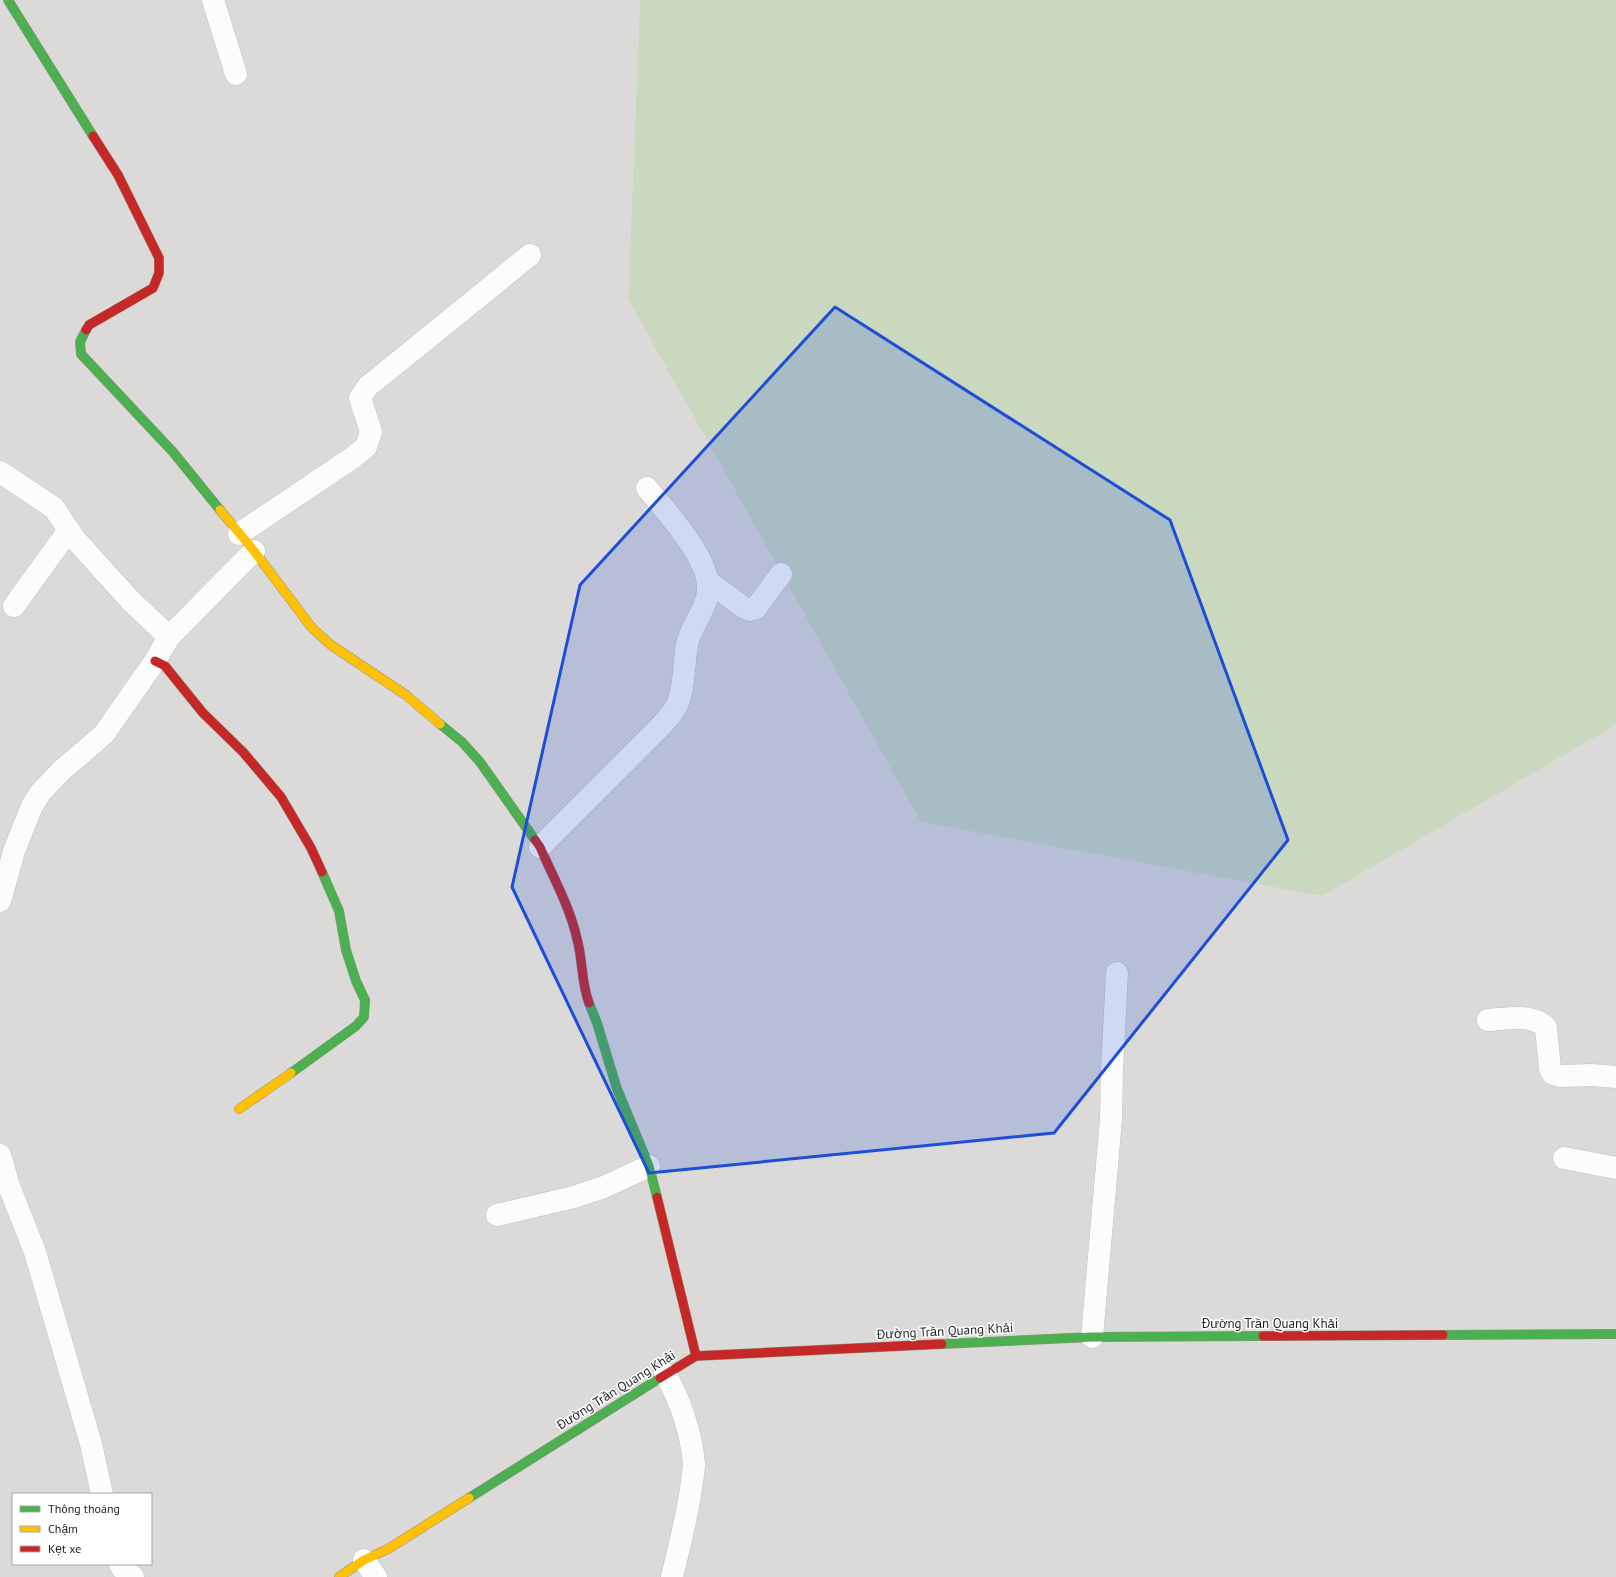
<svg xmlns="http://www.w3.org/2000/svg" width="1616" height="1577" font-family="'PT Sans',sans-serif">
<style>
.residential{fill:#dcdad9;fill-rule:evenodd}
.forest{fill:#cad8c0}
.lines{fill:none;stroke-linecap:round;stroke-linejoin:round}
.street-casing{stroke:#c2c1c0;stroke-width:23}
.fast-casing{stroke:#939482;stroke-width:10}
.slow-casing{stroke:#939482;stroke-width:10}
.jam-casing{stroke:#939482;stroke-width:10}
.street{stroke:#fcfcfc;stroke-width:22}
.fast{stroke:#4caf50;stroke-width:9}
.slow{stroke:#ffc107;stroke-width:9}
.jam{stroke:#c62828;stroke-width:9}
.marked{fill:#1d4ed8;fill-opacity:0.2;stroke:#1d4ed8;stroke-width:3;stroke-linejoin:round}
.labels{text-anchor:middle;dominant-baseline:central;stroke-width:3;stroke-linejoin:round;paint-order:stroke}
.street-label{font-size:13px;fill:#1f1f1f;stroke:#fff}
</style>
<rect width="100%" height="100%" fill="#eceae8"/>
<path class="residential" d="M0 0H640L628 299 1323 896 1616 725V1577H0ZM13 1494H151V1564H13Z"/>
<path class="forest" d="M640 0H1616V725L1323 896 921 822 628 299Z"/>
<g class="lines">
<g class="street-casing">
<path id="street" d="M213 0 236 74
M0 472 54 508 74 538 130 600 169 637
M239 534 352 458 366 447 371 432 360 398 368 386 376 380 530 255
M708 581 743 607 750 610 756 608 781 574
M14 606 69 530
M540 847 660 727C666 720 673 713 677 705 684 691 684 662 687 645 690 628 703 614 707 597 716 564 667 513 647 488
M0 901 14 851 32 806 40 793 61 771 104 734 155 661 169 637 254 551
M1488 1020C1508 1019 1530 1013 1546 1027L1550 1069 1553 1074 1560 1076 1592 1075 1616 1077
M0 1155 9 1186 35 1252 91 1444 102 1494
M1564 1158 1616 1168
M497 1215 574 1197 604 1187 649 1166
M1092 1337 1111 1119 1112 1069 1117 973
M665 1374C680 1398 692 1436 694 1464 694 1471 692 1480 691 1488 687 1518 679 1547 672 1577
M364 1560 376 1577
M120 1564 122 1568 133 1577"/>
</g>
<g class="fast-casing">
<path id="fast" d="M8 0 93 136
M86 330 80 342 81 354 173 452 220 510
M440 724 462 742 480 762 535 840
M589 1003 597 1023 617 1089 649 1166 657 1197
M291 1073 356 1026 364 1017 365 1000 356 981 346 950 339 911 322 872
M1443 1335 1616 1334
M942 1344 1092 1337 1263 1336
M469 1498 660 1378"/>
</g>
<g class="slow-casing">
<path id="slow" d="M220 510 254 551 312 628 331 645 406 695 440 724
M239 1109 291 1073
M339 1577 364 1560 388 1549 469 1498"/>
</g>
<g class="jam-casing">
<path id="jam" d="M86 330 89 325 153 288 159 273V258L118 175 93 136
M155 661 165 666 203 713 243 752 281 797 311 848 322 872
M535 840 540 847C553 877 570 907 577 939 583 960 581 982 589 1003
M657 1197 696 1356
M1263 1336 1443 1335
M660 1378 696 1356 942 1344"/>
</g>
<use href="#street" class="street"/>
<use href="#fast" class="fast"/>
<use href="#slow" class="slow"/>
<use href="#jam" class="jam"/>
</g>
<path class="marked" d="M835 307 1170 520 1288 840 1054 1133 649 1173 512 887 580 585Z"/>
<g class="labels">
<g class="street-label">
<text x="1270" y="1323">Đường Trần Quang Khải</text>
<text transform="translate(945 1331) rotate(-3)">Đường Trần Quang Khải</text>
<text transform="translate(616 1390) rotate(-32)">Đường Trần Quang Khải</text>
</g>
</g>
<rect x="12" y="1493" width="140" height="72" fill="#ffffff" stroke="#a5a5a5"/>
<rect x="20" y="1506" width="20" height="6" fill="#4caf50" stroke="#a5a5a5"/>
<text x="48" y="1513" font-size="12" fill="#1f1f1f">Thông thoáng</text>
<rect x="20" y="1526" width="20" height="6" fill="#ffc107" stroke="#a5a5a5"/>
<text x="48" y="1533" font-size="12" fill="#1f1f1f">Chậm</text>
<rect x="20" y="1546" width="20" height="6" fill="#c62828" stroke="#a5a5a5"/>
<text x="48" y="1553" font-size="12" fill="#1f1f1f">Kẹt xe</text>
</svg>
